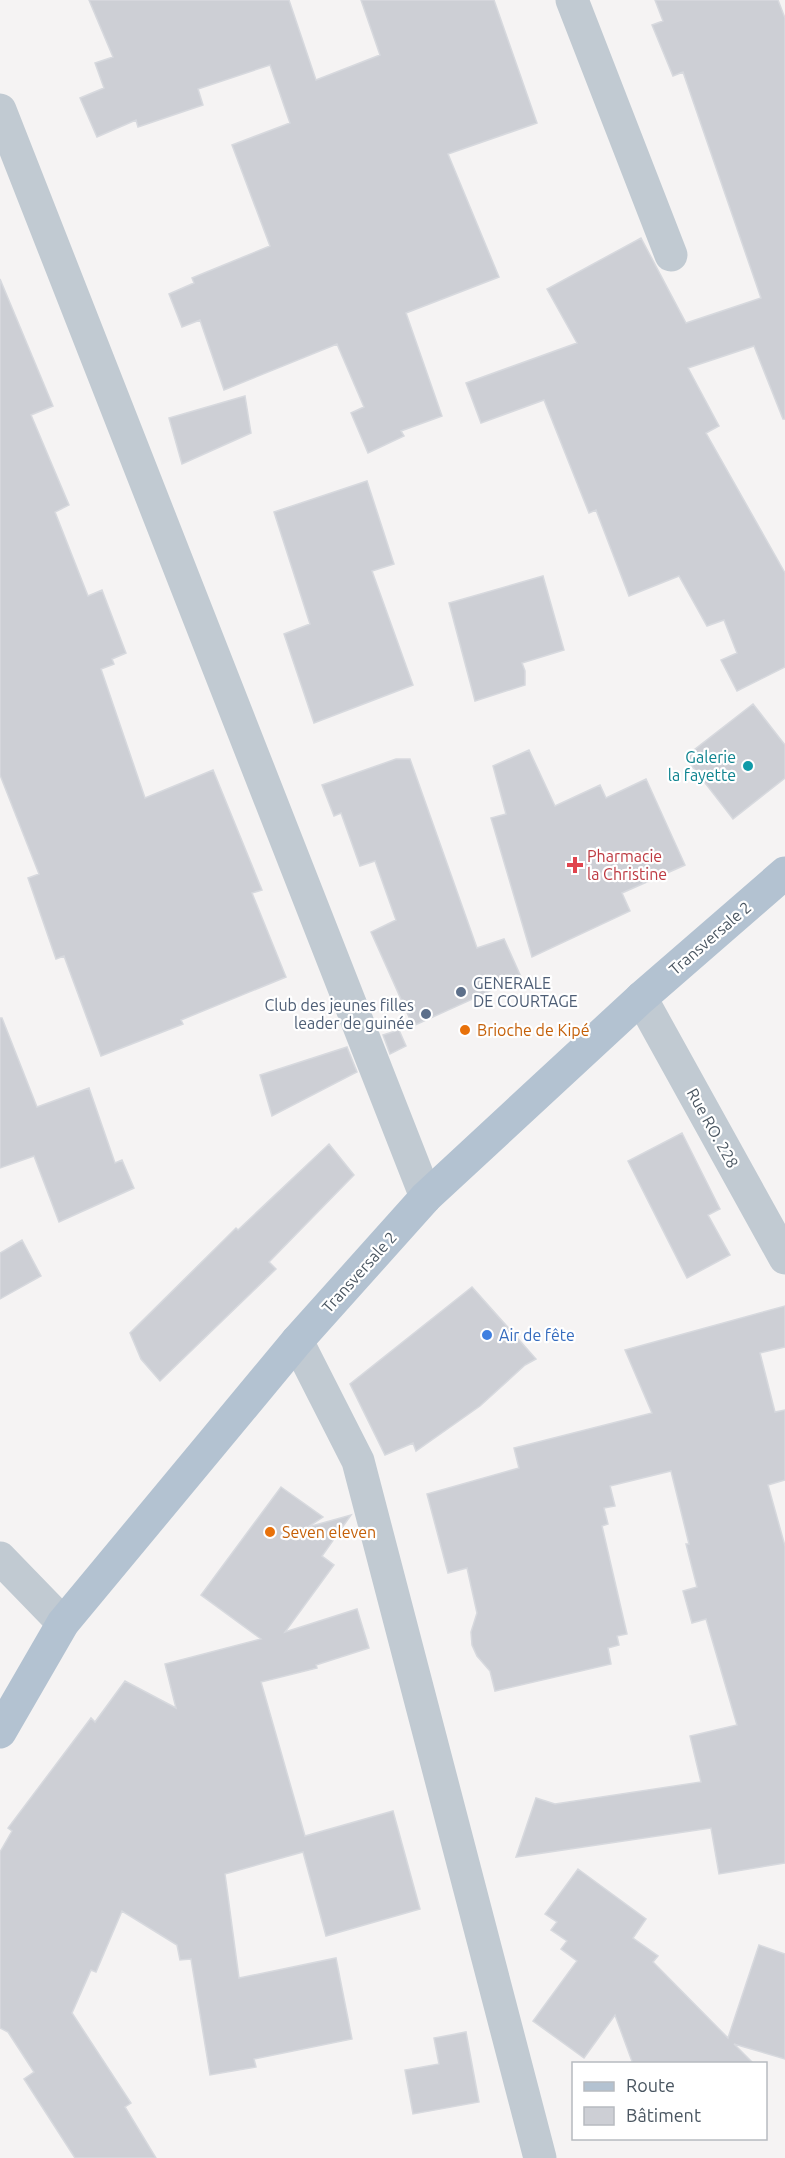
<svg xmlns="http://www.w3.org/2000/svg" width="785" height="2158" font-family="Ubuntu,sans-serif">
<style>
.building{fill:#cdcfd5;stroke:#d7d9de;stroke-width:1.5}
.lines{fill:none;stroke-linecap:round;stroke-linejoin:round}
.minor{stroke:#c1cad2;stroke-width:33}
.major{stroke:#b3c2d1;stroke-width:33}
.culture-dot{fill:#0f9aa8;stroke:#fff;stroke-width:2}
.health-dot{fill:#e0444e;stroke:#fff;stroke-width:2}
.service-dot{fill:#5c6f8a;stroke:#fff;stroke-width:2}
.food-dot{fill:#e8710a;stroke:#fff;stroke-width:2}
.shop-dot{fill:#3f7fe0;stroke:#fff;stroke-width:2}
.labels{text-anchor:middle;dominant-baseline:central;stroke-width:4.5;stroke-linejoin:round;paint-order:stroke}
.culture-label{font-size:16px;fill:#0d838f;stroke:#fff;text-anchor:end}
.health-label{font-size:16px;fill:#be3a42;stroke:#fff;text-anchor:start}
.street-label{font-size:16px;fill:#4a5661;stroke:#fff}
.service-label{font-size:16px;fill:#4e5e75;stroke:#fff;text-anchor:start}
.food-label{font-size:16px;fill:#c56008;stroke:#fff;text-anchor:start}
.shop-label{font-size:16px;fill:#366cbe;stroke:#fff;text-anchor:start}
</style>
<rect width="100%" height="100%" fill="#f5f3f3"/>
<path class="building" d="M89 0H289L316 80 380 55 361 0H494L537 123 448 154 499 277 406 313 442 416 401 431 404 436 368 453 351 413 364 407 337 344 224 390 200 320 182 327 169 294 194 283 192 278 270 246 232 145 290 123 270 65 198 89 203 105 138 127 136 120 97 137 80 98 104 88 95 63 113 57Z
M655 0H778L785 18V419H783L754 346 688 368 719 426 706 433 785 573V667L737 691 721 660 737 653 724 620 707 626 679 576 629 596 596 510 589 513 544 400 481 423 466 383 577 343 547 289 641 238 686 323 761 298 683 72 673 76 652 25 663 21Z
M0 279 53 406 31 415 69 505 55 512 88 596 102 590 126 653 112 659 114 664 101 669 145 798 213 770 262 890 252 893 286 977 181 1020 183 1024 101 1056 64 956 56 959 28 878 39 874 0 775Z
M245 396 251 433 182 464 169 418Z
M367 481 394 564 372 571 413 685 314 723 284 634 310 624 274 512Z
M543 576 564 650 522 663 525 671V685L475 701 449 603Z
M753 704 785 745V778L733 819 685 757Z
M529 750 555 806 600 785 606 798 646 779 685 865 622 893 630 911 532 957 491 818 506 814 493 766Z
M396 759H410L477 948 504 939 521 977 413 1026 371 932 396 920 375 861 360 866 341 813 334 816 322 785Z
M0 1018H2L37 1107 89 1088 115 1163 122 1160 134 1188 59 1222 34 1156 0 1168Z
M399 1030 406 1046 390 1054 383 1035Z
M347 1047 357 1072 272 1116 260 1075Z
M682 1133 720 1209 708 1215 730 1255 687 1278 628 1161Z
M329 1144 354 1175 269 1262 276 1269 160 1381 141 1359 130 1333 236 1228 238 1230Z
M22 1240 41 1276 0 1299V1253Z
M472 1287 536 1359 525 1365 480 1406 416 1451 413 1443 385 1455 350 1384Z
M785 1306V1347L760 1353 775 1412 785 1410V1480L768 1485 785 1546V1863L719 1874 711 1828 516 1857 536 1798 555 1804 701 1782 690 1736 737 1725 706 1619 692 1623 683 1591 697 1587 686 1544H689L671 1471 610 1486 615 1506 604 1508 608 1524 602 1526 627 1634 617 1636 619 1645 608 1648 611 1664 495 1691 490 1671 477 1656 472 1645 471 1632 477 1613 467 1568 448 1573 427 1494 519 1468 514 1448 652 1413 625 1350Z
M281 1487 323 1517 308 1527 351 1515 322 1556 334 1565 285 1632 357 1609 369 1648 316 1665 317 1668 261 1682 305 1836 393 1811 420 1909 326 1936 303 1852 225 1874 239 1978 336 1958 352 2039 254 2059 256 2067 210 2075 191 1959 180 1960 177 1945 122 1911 96 1972 91 1970 72 2013 131 2103 125 2107 156 2158H75L24 2079 34 2072 8 2032 0 2028V1852L12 1831 8 1828 91 1718 95 1722 125 1681 176 1708 165 1664 261 1639 201 1595Z
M578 1869 646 1919 633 1938 658 1956 653 1962 728 2038 759 1945 785 1954V2059L734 2044 754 2064H633L615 2015 584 2058 533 2021 577 1961 561 1949 567 1941 551 1930 557 1922 545 1914Z
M466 2032 479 2102 413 2114 405 2070 439 2064 434 2038Z"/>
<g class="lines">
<path class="minor" d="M572 0 671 255
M0 110 426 1197
M641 998 785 1258
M297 1341 358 1461 540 2158
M0 1558 63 1623"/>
<path class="major" d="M0 1732 63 1623 297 1341 426 1197 641 998 785 873"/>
</g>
<circle class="culture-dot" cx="748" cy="766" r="6"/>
<path class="health-dot" d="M572 856h6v6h6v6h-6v6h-6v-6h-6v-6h6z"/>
<g class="service-dot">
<circle cx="461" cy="992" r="6"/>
<circle cx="426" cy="1014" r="6"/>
</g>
<g class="food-dot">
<circle cx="465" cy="1030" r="6"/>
<circle cx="270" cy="1532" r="6"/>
</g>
<circle class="shop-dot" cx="487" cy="1335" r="6"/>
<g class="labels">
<g class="culture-label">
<text x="736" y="757">Galerie<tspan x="736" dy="18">la fayette</tspan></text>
</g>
<g class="health-label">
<text x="587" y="856">Pharmacie<tspan x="587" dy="18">la Christine</tspan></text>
</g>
<g class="street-label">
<text transform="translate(710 938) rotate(-41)">Transversale 2</text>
<text transform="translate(713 1128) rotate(61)">Rue RO. 228</text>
<text transform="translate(359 1272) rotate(-48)">Transversale 2</text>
</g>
<g class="service-label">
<text x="473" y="983">GENERALE<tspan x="473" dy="18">DE COURTAGE</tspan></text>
<text x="414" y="1005" text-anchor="end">Club des jeunes filles<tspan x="414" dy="18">leader de guinée</tspan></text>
</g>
<g class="food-label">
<text x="477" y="1030">Brioche de Kipé</text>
<text x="282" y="1532">Seven eleven</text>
</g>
<g class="shop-label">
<text x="499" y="1335">Air de fête</text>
</g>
</g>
<rect x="572" y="2062" width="195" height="78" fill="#ffffff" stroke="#b7bbc0" stroke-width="1.5"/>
<rect x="584" y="2082" width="30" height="9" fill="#b3c2d1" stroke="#b7bbc0" stroke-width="1.5"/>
<text x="626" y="2092" font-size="18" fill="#4a5661">Route</text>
<rect x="584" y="2107" width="30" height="18" fill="#cdcfd5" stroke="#b7bbc0" stroke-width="1.5"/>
<text x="626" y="2122" font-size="18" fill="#4a5661">Bâtiment</text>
</svg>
